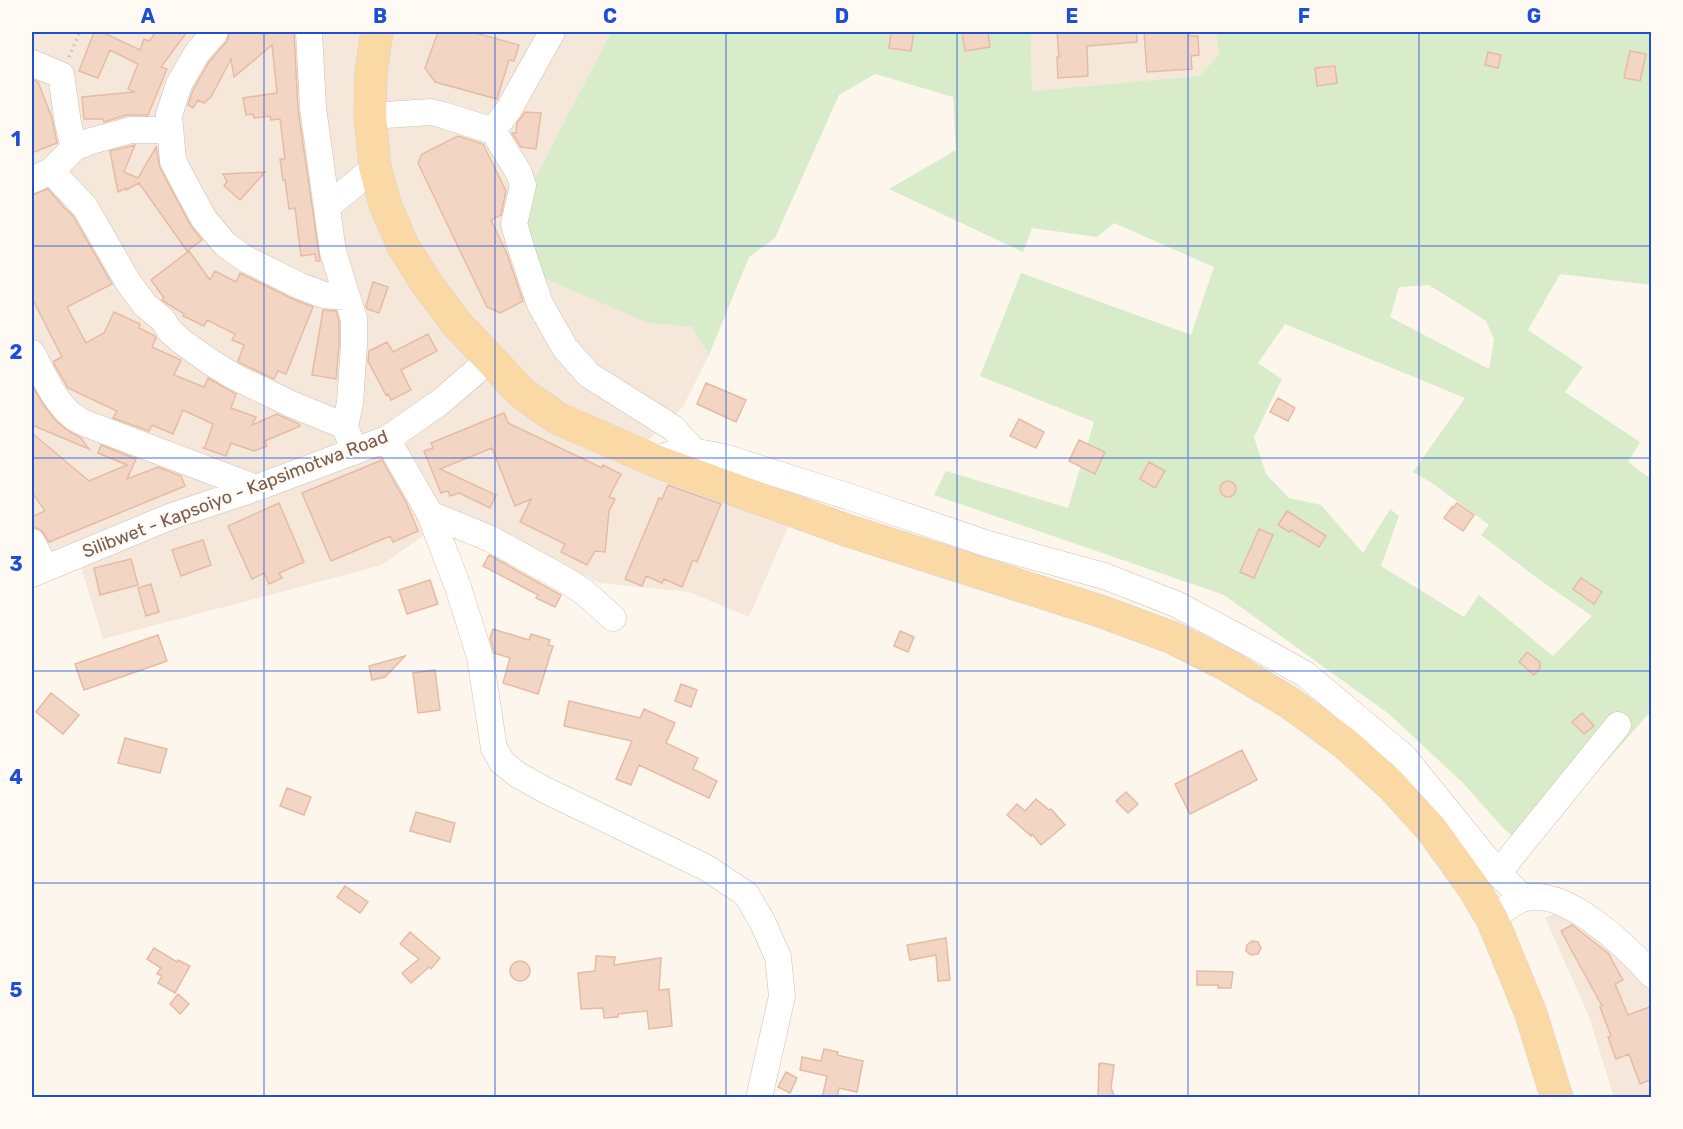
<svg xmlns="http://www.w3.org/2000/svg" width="1683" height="1129" font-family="Rubik,sans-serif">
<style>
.residential{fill:#f5e8da}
.green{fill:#d8ecc9;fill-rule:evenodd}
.building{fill:#f3d5c3;stroke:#e6bba3;stroke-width:1.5}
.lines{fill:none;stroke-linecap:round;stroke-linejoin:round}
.minor-casing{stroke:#d1beb0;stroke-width:27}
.major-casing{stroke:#dad1cd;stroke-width:33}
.path{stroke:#d9b8a5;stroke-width:3;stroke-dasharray:1.5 4.5;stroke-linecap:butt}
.minor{stroke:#fff;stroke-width:26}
.major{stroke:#fbd9a5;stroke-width:32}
.grid{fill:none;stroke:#1d4ed8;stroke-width:1.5;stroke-opacity:0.55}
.labels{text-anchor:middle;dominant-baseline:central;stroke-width:4.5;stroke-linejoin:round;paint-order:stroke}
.street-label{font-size:18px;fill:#7a5c4d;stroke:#fffaf3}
.neatline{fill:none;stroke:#1d4ed8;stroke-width:2}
.grid-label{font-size:20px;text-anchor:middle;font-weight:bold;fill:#1d4ed8}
</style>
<rect width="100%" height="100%" fill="#fdf6ec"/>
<path class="residential" d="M32 32H611L518 211 648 323 692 327 709 355 683 407 628 459 792 518 749 617 689 592 600 583 441 507 427 533 382 565 103 639 81 567 32 574Z
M1031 32H1216L1219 55 1199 76 1032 91Z
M1564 909 1651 981V1097H1614L1588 1014 1545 918Z"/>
<path class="green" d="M611 32H1031L1032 91 1199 76 1219 55 1216 32H1651V285L1560 274 1528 330 1583 367 1565 392 1640 442 1628 462 1651 479V711L1529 849 1504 829 1464 784 1389 714 1224 595 934 495 946 471 1068 508 1094 422 980 376 1021 273 1191 335 1214 267 1114 223 1097 237 1032 228 1023 252 889 189 956 150 953 97 875 74 839 95 775 238 749 257 709 355 692 327 648 323 544 278 518 211ZM1429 285 1486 321 1494 339 1489 369 1390 317 1399 287ZM1285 324 1465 398 1413 472 1435 485 1489 525 1481 535 1537 578 1592 616 1553 656 1479 595 1464 617 1381 566 1399 516 1390 509 1363 553 1321 505 1289 498 1266 474 1254 437 1282 379 1258 363Z"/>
<path class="building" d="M94 32H102L140 50 144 39 149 41 156 32H187L161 67 167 69 148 115H127L104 122 103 119H84L82 97 134 92 128 89 138 64 110 50 98 78 79 71Z
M230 32H294L298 110 320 261H316L315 254 301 256 295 208 289 209 285 180H283L280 159H285L280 119 271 120 270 116 254 118 253 114 246 115 243 98 277 93 272 45 234 77 231 59 211 97 204 103 198 100 193 108 188 105 193 90 209 62 227 41Z
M438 32H472L519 45 514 61 509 60 497 99 435 82 425 68Z
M891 32H914L911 51 889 48Z
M962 32H988L990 47 965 51Z
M1057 32H1137V42L1087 46 1088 76 1058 78 1057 57H1059Z
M1144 32H1189V36H1198L1199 55 1191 56 1192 69 1147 72Z
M1630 51 1646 54 1640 81 1624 78Z
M1488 52 1501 55 1498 68 1485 65Z
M1335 66 1337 83 1317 86 1315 68Z
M32 79 38 82 52 118 57 143 32 153Z
M525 112 541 113 536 149 521 147 512 133H516L517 123Z
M458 136 483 144 506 191 501 215 491 220 507 254 523 301 500 313 487 307 418 163 422 154Z
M135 145 124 172 138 178 156 147 160 168 191 226 202 240 187 251 139 183 126 190V188L118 192 110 151Z
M265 172 240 200 224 186 227 182 223 174Z
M48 189 62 205 65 209H66L73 216 112 284 67 307 86 343 104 333 114 312 140 324 139 328 155 336 156 338 152 347 181 360 174 375 204 387 208 378 236 394 231 408 256 417 252 425 277 414 299 424 300 426 265 441 267 446 254 451 231 443 226 456 203 448 205 447 213 424 183 410 173 434 152 425 149 431 113 418 117 411 68 388 54 364V361L62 357 32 298V195Z
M189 251 210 280 215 271 236 282 240 273 293 299 313 307 286 374 278 371 274 379 240 363 238 361 244 345 232 340 235 334 207 320 204 326 183 316 184 314 162 300 164 298 151 280Z
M373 282 388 287 379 313 367 309 366 306Z
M323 310 336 311 339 321V344L336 379 312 375Z
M428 334 437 351 401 370 411 390 391 400 388 394 386 395 368 361 369 351 387 342 393 352Z
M706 383 746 400 736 422 697 404Z
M32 385 43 404 56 421 67 430 81 438 89 449 32 425Z
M1278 398 1295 408 1288 421 1270 412Z
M504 413 508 423 602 468 603 465 621 474 609 497 615 499 609 511 605 552 595 551 587 565 561 552 565 544 520 522 531 499 515 506 492 448 440 469 496 495 490 508 459 493 450 496 448 491 441 493 424 451 433 448 431 443Z
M1019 419 1044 432 1036 448 1010 436Z
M32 433 89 481 127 465 98 453 101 445 136 459 127 479 158 467 181 476 185 486 49 542 41 530 32 527V517L45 511 32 492Z
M1079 440 1105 452 1095 474 1069 461Z
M382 460 407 504 418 531 393 542 390 536 331 561 302 493Z
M1149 462 1165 471 1155 488 1140 479Z
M1220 489a8 8 0 1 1 16 0a8 8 0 1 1-16 0Z
M668 485 721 504 697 562 693 560 682 587 664 579 662 583 646 576 642 586 625 579 659 498 662 499Z
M279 503 304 562 279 573 282 578 269 584 264 573 252 579 228 526Z
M1457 503 1474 515 1463 531 1444 518 1452 507 1453 508Z
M1287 511 1326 536 1319 547 1291 530 1289 532 1278 525Z
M1259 529 1273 535 1254 578 1240 572Z
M203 540 211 565 181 576 172 550Z
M489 555 561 595 555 607 536 598 538 595 483 566Z
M131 559 138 585 100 595 94 568Z
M1581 578 1602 592 1594 604 1573 589Z
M430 580 438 604 407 614 399 590Z
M151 584 159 612 146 616 138 588Z
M493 629 529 640 531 634 550 640 548 645 553 646 538 694 503 683 510 658 494 653 490 638Z
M900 631 914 637 908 652 894 646Z
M158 635 167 661 84 690 75 664Z
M1527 652 1540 662V668L1534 675 1519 662Z
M405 656 385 677 372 680 369 666Z
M435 670 440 710 418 713 413 673Z
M681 684 697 690 691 707 675 701Z
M51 693 79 715 63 734 36 712Z
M569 701 640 718 644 709 675 723 666 743 698 758 693 769 717 781 709 798 639 765 631 785 616 779 632 741 564 726Z
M1582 713 1594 726 1584 734 1572 722Z
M125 738 167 749 160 773 118 763Z
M1242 750 1257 780 1190 814 1175 784Z
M287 788 311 797 304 815 280 806Z
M1126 792 1138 804 1128 813 1116 801Z
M1036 799 1049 810 1051 809 1065 825 1041 845 1032 834 1031 836 1007 815 1017 804 1025 811Z
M416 812 455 823 450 842 410 831Z
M345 886 368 902 360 913 337 897Z
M1572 925 1608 953 1623 980 1615 984 1628 1015 1652 1006V1079L1640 1084 1629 1054 1616 1059 1608 1037 1611 1036 1600 1007 1602 1006 1561 931Z
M410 932 440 958 431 969 429 967 411 983 402 973 419 959 400 944Z
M946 938 950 980 938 981 936 955 910 960 907 945Z
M1252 941 1258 942 1261 948 1258 954 1251 955 1246 951 1247 945Z
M154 948 177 962 178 960 190 966 175 993 158 983 162 976 157 974 161 968 147 959Z
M596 956 615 957 614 965 661 958 659 990 669 989 672 1026 649 1029 647 1011 618 1014V1017L604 1018 603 1008 581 1009 578 973 595 971Z
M510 971a10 10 0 1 1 20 0a10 10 0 1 1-20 0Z
M1197 971 1233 972 1231 988H1218V985H1197Z
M178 994 189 1004 180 1014 170 1004Z
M824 1049 838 1052 837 1055 863 1061 857 1092 839 1088 837 1098H822L827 1076 800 1070 802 1057 821 1061Z
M1099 1063 1100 1065 1101 1063 1114 1065 1111 1088 1115 1098H1098Z
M786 1072 797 1078 790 1093 778 1087Z"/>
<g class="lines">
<g class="minor-casing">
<path id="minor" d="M215 32 197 53 179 84 169 115 173 161 186 186 204 219 225 244 244 258 300 286 324 295 346 297
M309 32 313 108 333 252 354 319V345L350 403 345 426 354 452
M32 63 61 75 68 123 74 148
M370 116 431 112 443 115 493 131 509 109 552 32
M493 131 519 173 523 185 514 224 522 251 540 304 565 348 589 375 673 428 695 452
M51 171 85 207 128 282 145 305 162 319 170 331 181 341 212 363 233 376 291 404 345 426
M32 180 51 171 74 148 91 141 131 130H170
M327 207 375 167
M32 353C43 374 54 402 74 417 78 420 83 422 87 424L256 488
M387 439 430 514 458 587 480 657 494 748 502 762 518 775 545 790 705 867 746 894 762 921 778 957 782 996 759 1098
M653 460 668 455 687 452H697L724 457 853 498 988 544 1104 576 1176 604 1251 644 1305 674 1404 757 1498 873 1523 898
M430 514 491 539 567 581 584 592 613 618
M32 542 45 567
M32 574 172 516 256 488 387 439 439 403 489 360
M1498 873 1618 725
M1492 919C1501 912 1511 903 1522 899 1563 884 1627 947 1652 975"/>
</g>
<g class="major-casing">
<path id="major" d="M377 32 371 72 370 116 375 167 385 204 403 246 425 281 456 323 522 393 557 418 653 460 846 530 1103 612 1173 638 1228 666 1290 703 1347 745 1391 785 1432 830 1473 887 1492 919 1516 977 1531 1014 1557 1098"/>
</g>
<path class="path" d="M69 57 80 32"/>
<use href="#minor" class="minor"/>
<use href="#major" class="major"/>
</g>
<path class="grid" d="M264 32V1098M495 32V1098M726 32V1098M957 32V1098M1188 32V1098M1419 32V1098M32 246H1652M32 458H1652M32 671H1652M32 883H1652"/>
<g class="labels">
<g class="street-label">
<text transform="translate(235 494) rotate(-21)">Silibwet - Kapsoiyo - Kapsimotwa Road</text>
</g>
</g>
<rect width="1683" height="1129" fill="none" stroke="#fffaf3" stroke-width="66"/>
<rect x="33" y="33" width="1617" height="1063" class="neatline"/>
<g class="grid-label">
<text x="148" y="23">A</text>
<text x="380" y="23">B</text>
<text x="610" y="23">C</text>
<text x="842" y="23">D</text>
<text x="1072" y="23">E</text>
<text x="1304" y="23">F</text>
<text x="1534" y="23">G</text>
<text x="16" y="146">1</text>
<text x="16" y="359">2</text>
<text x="16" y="571">3</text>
<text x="16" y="784">4</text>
<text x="16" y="997">5</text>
</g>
</svg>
